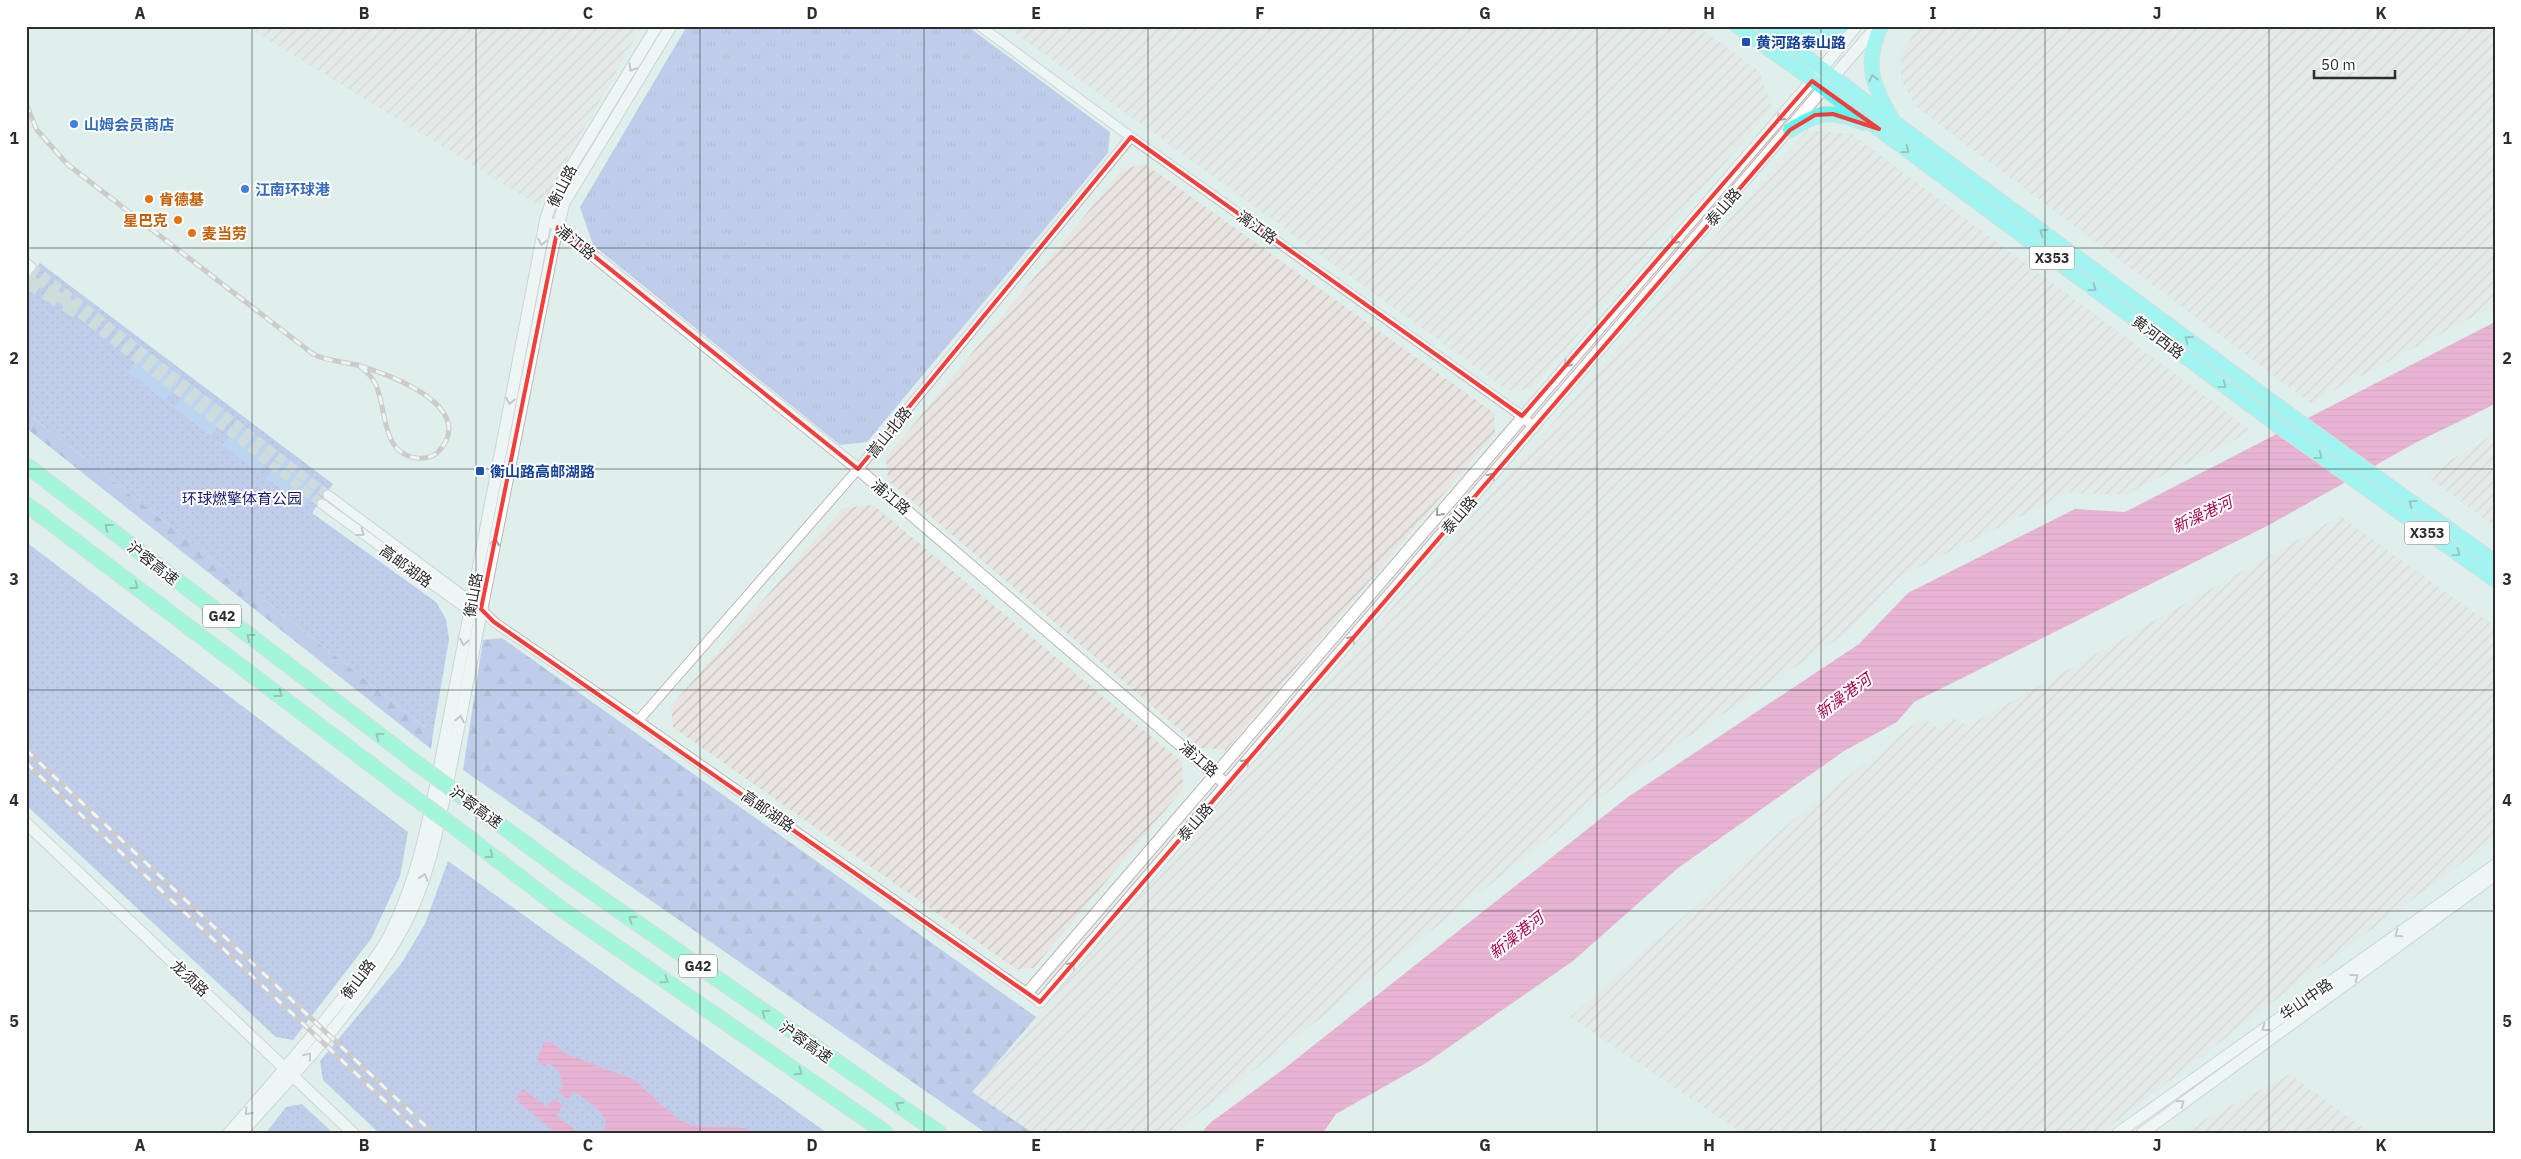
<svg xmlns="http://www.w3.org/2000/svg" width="2521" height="1159" font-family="'IBM Plex Sans','Noto Sans SC',sans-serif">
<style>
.industrial{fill:url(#industrial-furrows)}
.grass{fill:url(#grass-tufts)}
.forest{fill:url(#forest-firs)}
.park{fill:url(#park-dots)}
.pitch{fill:#94b7f1}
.water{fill:url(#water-rules)}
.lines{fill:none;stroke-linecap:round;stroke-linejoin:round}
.street-tunnel{stroke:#bbc8c6;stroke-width:9;stroke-dasharray:9 4.5;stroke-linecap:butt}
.highway-tunnel{stroke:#bbc8c6;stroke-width:15;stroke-dasharray:15 8;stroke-linecap:butt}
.street-casing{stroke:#c1b3b3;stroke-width:11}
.secondary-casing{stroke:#c1b3b3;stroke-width:13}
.primary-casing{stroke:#cdcdcd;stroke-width:16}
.highway-casing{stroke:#cdcdcd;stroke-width:17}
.street{stroke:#fff;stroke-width:9}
.secondary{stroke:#fff;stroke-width:11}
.primary{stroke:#5afaf5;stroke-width:14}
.highway{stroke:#5bffc2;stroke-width:15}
.rail-casing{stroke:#b9a2a1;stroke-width:5}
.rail{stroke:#fff;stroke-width:3;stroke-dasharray:9;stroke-linecap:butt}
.highway-bridge-casing{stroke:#cdcdcd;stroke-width:17;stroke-linecap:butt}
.highway-bridge{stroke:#5bffc2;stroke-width:15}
.oneway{stroke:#a0a0a0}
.oneway2{stroke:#449491}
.oneway3{stroke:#449678}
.marked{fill:none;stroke:#f43e3c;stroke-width:4;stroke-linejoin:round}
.grid{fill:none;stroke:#2d2d2d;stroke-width:1;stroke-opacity:0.55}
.transit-dot{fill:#1a4fb4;stroke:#fff;stroke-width:2}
.shop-dot{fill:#3f7fe0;stroke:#fff;stroke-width:2}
.food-dot{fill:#e8710a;stroke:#fff;stroke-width:2}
.labels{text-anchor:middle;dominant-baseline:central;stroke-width:4;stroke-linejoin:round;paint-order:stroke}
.shield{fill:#fff;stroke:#6c6c6c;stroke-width:1}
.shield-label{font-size:14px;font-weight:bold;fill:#2d2d2d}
.transit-label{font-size:15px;font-weight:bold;fill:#164399;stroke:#fff;text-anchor:start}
.shop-label{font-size:15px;font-weight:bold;fill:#366cbe;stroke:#fff;text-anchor:start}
.street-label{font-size:15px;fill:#2d2d2d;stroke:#fff}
.food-label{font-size:15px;font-weight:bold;fill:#c56008;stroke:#fff;text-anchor:start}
.park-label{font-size:15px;fill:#161772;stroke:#fff}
.water-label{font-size:16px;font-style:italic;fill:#aa0450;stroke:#fff}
.neatline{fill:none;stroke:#2d2d2d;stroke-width:2}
.grid-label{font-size:16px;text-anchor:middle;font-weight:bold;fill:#2d2d2d}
</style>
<defs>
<pattern id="industrial-furrows" width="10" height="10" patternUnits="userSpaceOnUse" patternTransform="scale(1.25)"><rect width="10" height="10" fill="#e8e4e0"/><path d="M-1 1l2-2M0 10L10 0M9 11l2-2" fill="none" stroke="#c7c4c0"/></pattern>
<pattern id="grass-tufts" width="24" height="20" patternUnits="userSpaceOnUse" patternTransform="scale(1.25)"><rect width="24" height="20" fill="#99a4e9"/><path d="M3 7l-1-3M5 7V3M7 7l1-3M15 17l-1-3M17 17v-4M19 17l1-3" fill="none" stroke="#7d86bd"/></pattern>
<pattern id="forest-firs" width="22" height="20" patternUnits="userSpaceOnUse" patternTransform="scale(1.25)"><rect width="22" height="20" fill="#99a4e9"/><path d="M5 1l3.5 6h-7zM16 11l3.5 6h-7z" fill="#7d86bd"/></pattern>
<pattern id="park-dots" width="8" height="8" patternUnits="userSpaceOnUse" patternTransform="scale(1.25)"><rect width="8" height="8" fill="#99a4e9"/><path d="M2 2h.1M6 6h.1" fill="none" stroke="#7d86bd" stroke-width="1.8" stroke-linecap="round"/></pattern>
<pattern id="water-rules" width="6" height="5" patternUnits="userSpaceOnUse" patternTransform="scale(1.25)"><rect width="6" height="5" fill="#f76db7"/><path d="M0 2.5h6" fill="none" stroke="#c85a95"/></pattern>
</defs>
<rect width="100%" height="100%" fill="#dfefec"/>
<path class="industrial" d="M246 26H642L540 206Z
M1006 26H1698L1759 71 1772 108 1531 390H1507Z
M1919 26H2495V305L2310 403 1915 106 1901 79V55Z
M1807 130 1851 134 2252 431 2125 495 2068 493 1899 577 1847 633 1627 777 1174 1133H1033L971 1092Z
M1145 164 1494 413 1495 433 1226 750 1201 748 888 480 886 458 1123 169Z
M2495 434V527L2425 475Z
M873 505 1182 762 1183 789 1034 968 1016 969 673 727 671 706 843 508Z
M2340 516 2495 627V839L2291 988 2101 1133H1742L1570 1017 1793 820 1923 717 1939 729 1951 717 1968 726Z
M2290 1074 2370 1133H2180Z"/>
<path class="grass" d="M687 26H967L1110 132 1108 153 867 442 840 445 593 245 580 207Z"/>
<path class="forest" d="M26 412 433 733 431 749 26 428Z
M502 638 1036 1017 972 1092 1033 1133H986L463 770 483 640Z"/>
<path class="park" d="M40 263 333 484 312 513 436 602 446 619 449 639 433 733 26 412V281Z
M26 542 408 832 400 876 371 939 293 1040 276 1037 26 805Z
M448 861 827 1133H379L323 1080 320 1061 401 964 425 924Z
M302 1104 333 1133H266L286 1107Z"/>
<path class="pitch" d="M145 350 182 378 165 401 128 372Z
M191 385 228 413 211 436 174 408Z
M240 423 277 451 259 473 222 445Z
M284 455 321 484 304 506 266 478Z"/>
<path class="water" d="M2495 322V404L2417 442 2269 525 1914 702 1897 722 1844 751 1678 868 1573 961 1426 1063 1336 1114 1323 1133H1201L1210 1123 1285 1068 1628 797 1859 644 1908 593 2075 509 2125 512Z
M544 1042H551L566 1054 635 1080 678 1120 696 1126 746 1128 753 1133H599C620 1119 584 1099 574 1092L568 1099 558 1093 563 1087 559 1071 548 1063 545 1067 537 1061Z
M523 1089 547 1107 554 1099 563 1105 556 1116 580 1133H556L515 1099Z"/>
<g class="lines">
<path class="street-tunnel" d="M31 267 328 495
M27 272 322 504"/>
<path class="highway-tunnel" d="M26 280 77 311"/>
<g class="street-casing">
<path id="street" d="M980 26 1131 137 1522 416 1534 428
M26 263 31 267
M26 272H27
M328 495 481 609 494 622 638 721 1040 1002
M322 504 475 615
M638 721 858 469 1131 137"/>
</g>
<g class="secondary-casing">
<path id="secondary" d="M554 224 858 469 1227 785
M26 823 353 1133
M1028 992 1812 81 1856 26
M1040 1002 1877 26
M229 1133C265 1092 300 1051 334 1009 353 986 375 962 389 936 416 884 427 827 439 770L546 218 554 195 657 26
M241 1133C299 1069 361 1004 403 928 428 882 438 827 449 776L553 247 564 203 671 26
M2118 1133 2495 865
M2142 1133 2495 875"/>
</g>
<g class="primary-casing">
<path id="primary" d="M1737 26 1825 89 2280 427 2495 580
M1764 26 2297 420 2495 562
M1773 26 1808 35 1842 26
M1881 26C1864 62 1872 85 1891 117
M1790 130C1819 112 1830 109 1864 123"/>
</g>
<g class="highway-casing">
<path id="highway" d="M26 465 419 765
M26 504 411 795
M460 795 568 875 939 1133
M452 825 560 908 886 1133"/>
</g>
<use href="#street" class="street"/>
<use href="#secondary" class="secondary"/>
<use href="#primary" class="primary"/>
<use href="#highway" class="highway"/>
<g class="rail-casing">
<path id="rail" d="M26 104 37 130 67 164 313 354C329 362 344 361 360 366 387 374 447 396 449 428 449 437 444 446 438 452 433 457 424 459 417 458 381 454 387 410 376 385 372 376 366 371 358 365
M26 750 433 1133
M26 763 419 1133"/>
</g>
<use href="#rail" class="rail"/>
<g class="highway-bridge-casing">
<path id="highway-bridge" d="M419 765 460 795
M411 795 452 825"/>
</g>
<use href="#highway-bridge" class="highway-bridge"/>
</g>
<defs><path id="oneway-chevron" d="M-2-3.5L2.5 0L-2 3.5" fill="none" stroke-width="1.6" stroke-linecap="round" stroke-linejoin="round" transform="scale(1.25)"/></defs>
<g class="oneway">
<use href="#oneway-chevron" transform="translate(632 68) rotate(122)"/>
<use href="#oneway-chevron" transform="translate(1780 118) rotate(131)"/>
<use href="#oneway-chevron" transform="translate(1674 241) rotate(131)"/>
<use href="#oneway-chevron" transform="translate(542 242) rotate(101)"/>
<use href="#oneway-chevron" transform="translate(1567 364) rotate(131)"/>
<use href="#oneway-chevron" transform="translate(510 401) rotate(101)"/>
<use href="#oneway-chevron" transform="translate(1492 476) rotate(-49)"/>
<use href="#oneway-chevron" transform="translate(1439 513) rotate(131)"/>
<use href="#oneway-chevron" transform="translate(361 533) rotate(36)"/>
<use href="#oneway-chevron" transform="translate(495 542) rotate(-79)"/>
<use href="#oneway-chevron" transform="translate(1352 639) rotate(-49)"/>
<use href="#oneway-chevron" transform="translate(464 642) rotate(101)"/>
<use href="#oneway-chevron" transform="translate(460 719) rotate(-79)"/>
<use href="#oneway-chevron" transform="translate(1246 762) rotate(-49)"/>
<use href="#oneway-chevron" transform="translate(424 877) rotate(-71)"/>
<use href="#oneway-chevron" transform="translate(2398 934) rotate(145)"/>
<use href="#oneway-chevron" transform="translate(1072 965) rotate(-49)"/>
<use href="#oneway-chevron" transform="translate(2355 977) rotate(-36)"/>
<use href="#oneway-chevron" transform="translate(2265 1028) rotate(145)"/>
<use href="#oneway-chevron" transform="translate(308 1056) rotate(-50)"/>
<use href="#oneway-chevron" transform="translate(2181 1103) rotate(-36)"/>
<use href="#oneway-chevron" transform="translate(248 1112) rotate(132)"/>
</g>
<g class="oneway2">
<use href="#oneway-chevron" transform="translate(1873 78) rotate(-102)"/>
<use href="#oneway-chevron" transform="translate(1906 150) rotate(37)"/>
<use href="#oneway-chevron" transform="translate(2043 232) rotate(-144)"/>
<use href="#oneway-chevron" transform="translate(2093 288) rotate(37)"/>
<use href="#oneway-chevron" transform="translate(2188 339) rotate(-144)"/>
<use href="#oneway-chevron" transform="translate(2223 385) rotate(37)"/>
<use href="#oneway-chevron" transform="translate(2319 456) rotate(36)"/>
<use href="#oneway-chevron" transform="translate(2412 503) rotate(-144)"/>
<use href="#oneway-chevron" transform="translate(2457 553) rotate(35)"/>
</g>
<g class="oneway3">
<use href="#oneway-chevron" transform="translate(108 527) rotate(-142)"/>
<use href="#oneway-chevron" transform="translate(135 586) rotate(37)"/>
<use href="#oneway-chevron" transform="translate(250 637) rotate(-143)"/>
<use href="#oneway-chevron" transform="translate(279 694) rotate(37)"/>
<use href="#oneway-chevron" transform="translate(379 736) rotate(-143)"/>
<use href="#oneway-chevron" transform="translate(490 855) rotate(37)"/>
<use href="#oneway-chevron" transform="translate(632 919) rotate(-145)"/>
<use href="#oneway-chevron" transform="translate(665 980) rotate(35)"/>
<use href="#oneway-chevron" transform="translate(765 1013) rotate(-145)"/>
<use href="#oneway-chevron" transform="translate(799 1072) rotate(35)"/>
<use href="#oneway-chevron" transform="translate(899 1105) rotate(-146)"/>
</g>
<path d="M0 0H2521V1159H0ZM1812 81 1879 129 1833 114 1815 115 1790 130 1040 1002 494 622 481 609 558 227 858 469 1131 137 1522 416Z" fill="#dfefec" fill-opacity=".55" fill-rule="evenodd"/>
<path class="marked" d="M1812 81 1879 129 1833 114 1815 115 1790 130 1040 1002 494 622 481 609 558 227 858 469 1131 137 1522 416Z"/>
<path class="grid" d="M252 26V1133M476 26V1133M700 26V1133M924 26V1133M1148 26V1133M1373 26V1133M1597 26V1133M1821 26V1133M2045 26V1133M2269 26V1133M26 248H2495M26 469H2495M26 690H2495M26 911H2495"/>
<g class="transit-dot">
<rect x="1741" y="37" width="10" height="10" rx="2.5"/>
<rect x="475" y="466" width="10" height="10" rx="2.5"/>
</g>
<g class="shop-dot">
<circle cx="74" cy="124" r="5"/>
<circle cx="245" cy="189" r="5"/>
</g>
<g class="food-dot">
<circle cx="149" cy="199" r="5"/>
<circle cx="178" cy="220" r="5"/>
<circle cx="192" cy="233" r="5"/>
</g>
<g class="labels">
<g class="shield">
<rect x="2029.5" y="246.5" width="45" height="23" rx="4"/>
<rect x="2404.5" y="521.5" width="45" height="23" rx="4"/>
<rect x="203" y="604.5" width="38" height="23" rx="4"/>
<rect x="679" y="954.5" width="38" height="23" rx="4"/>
</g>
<g class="shield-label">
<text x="2052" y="258">X353</text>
<text x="2427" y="533">X353</text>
<text x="222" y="616">G42</text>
<text x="698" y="966">G42</text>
</g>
<g class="transit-label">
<text x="1756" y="42">黄河路泰山路</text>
<text x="490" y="471">衡山路高邮湖路</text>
</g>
<g class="shop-label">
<text x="84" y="124">山姆会员商店</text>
<text x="255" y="189">江南环球港</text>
</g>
<g class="street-label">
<text transform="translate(562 186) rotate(-63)">衡山路</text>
<text transform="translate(1723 207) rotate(-49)">泰山路</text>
<text transform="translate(1257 227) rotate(36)">漓江路</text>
<text transform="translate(576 242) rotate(39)">浦江路</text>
<text transform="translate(2158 337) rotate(37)">黄河西路</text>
<text transform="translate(889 432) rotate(-51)">嵩山北路</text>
<text transform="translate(891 497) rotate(40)">浦江路</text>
<text transform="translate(1459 515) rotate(-49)">泰山路</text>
<text transform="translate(153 563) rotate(38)">沪蓉高速</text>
<text transform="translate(406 566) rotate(36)">高邮湖路</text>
<text transform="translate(473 595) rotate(-80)">衡山路</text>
<text transform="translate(1199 759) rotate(41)">浦江路</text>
<text transform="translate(476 807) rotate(36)">沪蓉高速</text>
<text transform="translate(768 811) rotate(35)">高邮湖路</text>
<text transform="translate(1195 822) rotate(-49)">泰山路</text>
<text transform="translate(190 978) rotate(43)">龙须路</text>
<text transform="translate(358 979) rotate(-53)">衡山路</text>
<text transform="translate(2306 999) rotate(-35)">华山中路</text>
<text transform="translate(806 1042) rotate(35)">沪蓉高速</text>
</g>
<g class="food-label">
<text x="159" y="199">肯德基</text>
<text x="168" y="220" text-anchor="end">星巴克</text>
<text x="202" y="233">麦当劳</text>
</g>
<g class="park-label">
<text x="242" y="498">环球燃擎体育公园</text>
</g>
<g class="water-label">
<text transform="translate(2202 514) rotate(-25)">新澡港河</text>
<text transform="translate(1843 696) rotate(-36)">新澡港河</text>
<text transform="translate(1516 935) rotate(-38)">新澡港河</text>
</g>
</g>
<rect width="2521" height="1159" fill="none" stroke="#ffffff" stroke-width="55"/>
<path d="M2314 70v8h81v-8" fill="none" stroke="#2d2d2d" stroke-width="2.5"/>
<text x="2321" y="70" font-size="15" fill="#2d2d2d" stroke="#ffffff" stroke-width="4" paint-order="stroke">50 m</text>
<rect x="28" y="28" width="2466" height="1104" class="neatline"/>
<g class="grid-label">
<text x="140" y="19">A</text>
<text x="364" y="19">B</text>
<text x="588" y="19">C</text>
<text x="812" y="19">D</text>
<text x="1036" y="19">E</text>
<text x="1260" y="19">F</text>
<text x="1485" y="19">G</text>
<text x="1709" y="19">H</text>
<text x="1933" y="19">I</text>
<text x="2157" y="19">J</text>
<text x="2381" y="19">K</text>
<text x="14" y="144">1</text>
<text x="2507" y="144">1</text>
<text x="14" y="364">2</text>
<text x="2507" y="364">2</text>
<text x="14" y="585">3</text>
<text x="2507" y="585">3</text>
<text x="14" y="806">4</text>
<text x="2507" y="806">4</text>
<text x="14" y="1027">5</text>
<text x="2507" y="1027">5</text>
<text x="140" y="1151">A</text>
<text x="364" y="1151">B</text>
<text x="588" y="1151">C</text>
<text x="812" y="1151">D</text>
<text x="1036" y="1151">E</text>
<text x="1260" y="1151">F</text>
<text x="1485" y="1151">G</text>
<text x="1709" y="1151">H</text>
<text x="1933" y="1151">I</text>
<text x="2157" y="1151">J</text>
<text x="2381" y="1151">K</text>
</g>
</svg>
